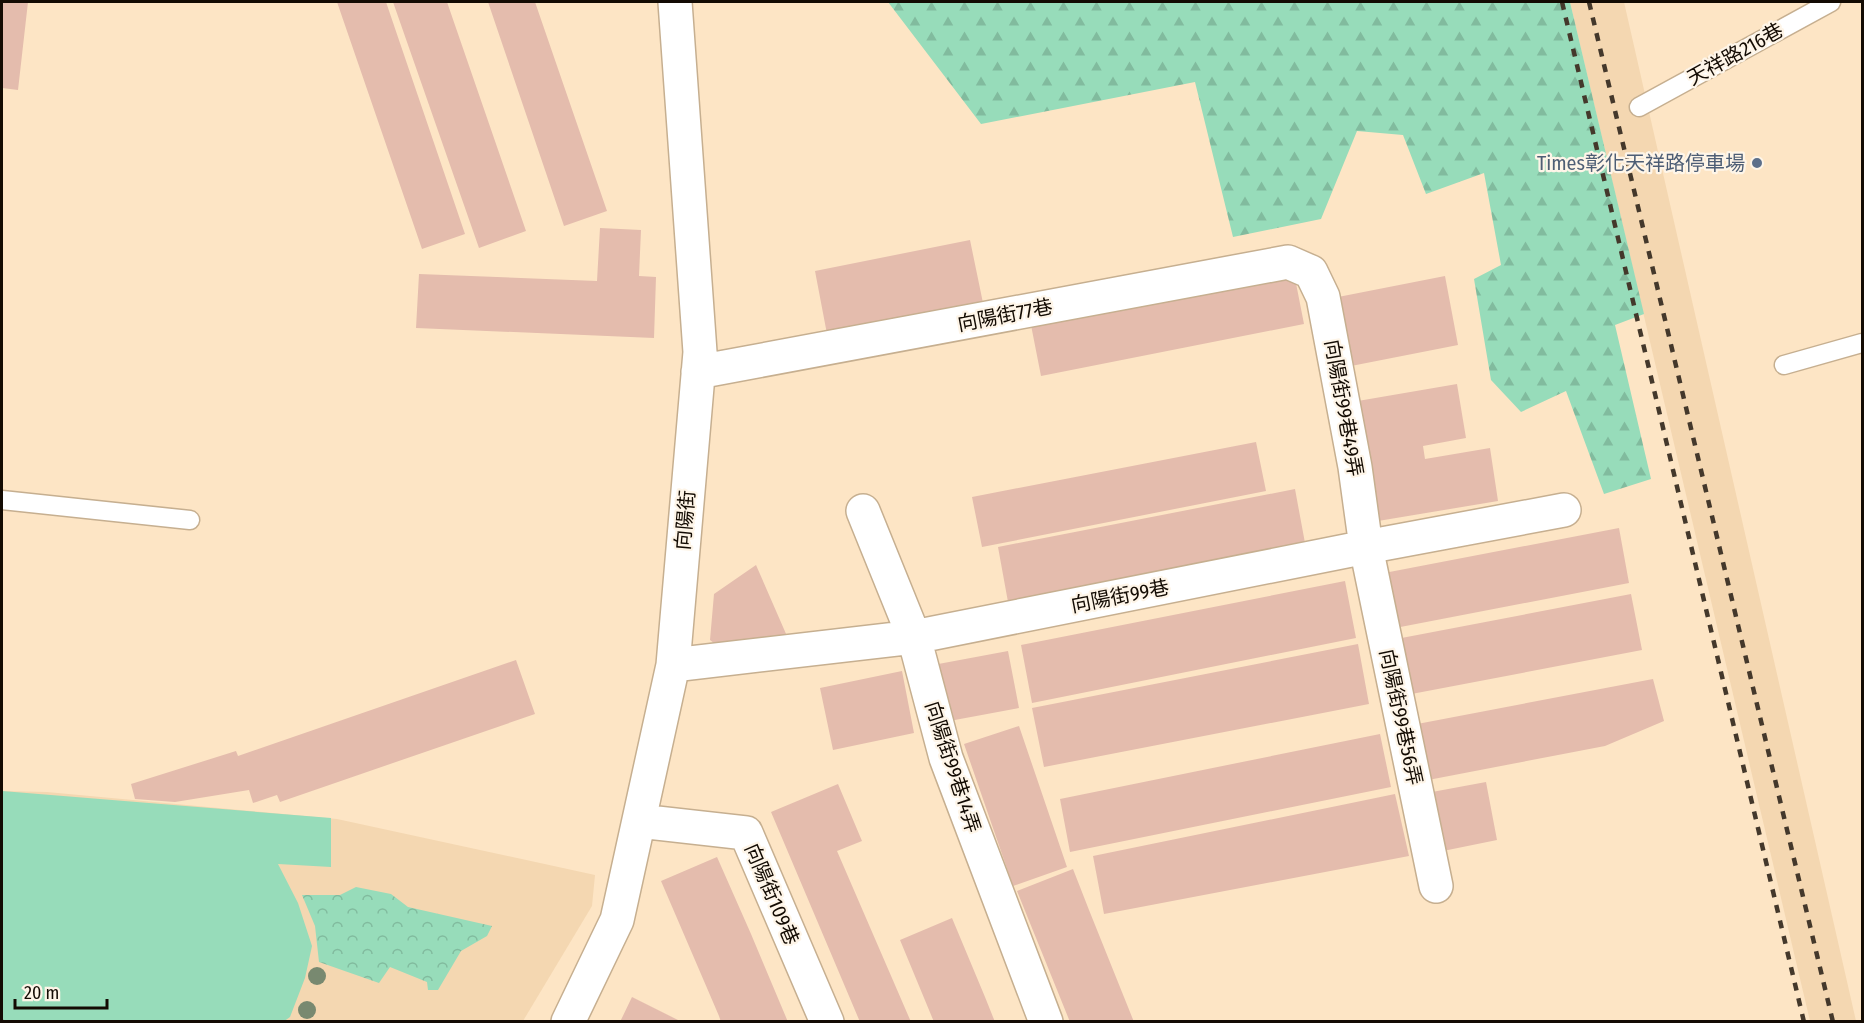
<svg xmlns="http://www.w3.org/2000/svg" width="1864" height="1023" font-family="'Fira Sans Condensed','Noto Sans TC',sans-serif">
<style>
.built{fill:#f4d7b1}
.forest{fill:url(#forest-firs)}
.park{fill:url(#park-crowns)}
.garden{fill:#97dcba}
.building{fill:#e4bcad}
.lines{fill:none;stroke-linecap:round;stroke-linejoin:round}
.lane-casing{stroke:#c6af90;stroke-width:21}
.street-casing{stroke:#c6af90;stroke-width:36}
.path{stroke:#8f7f6a;stroke-width:4;stroke-dasharray:4.5 3;stroke-linecap:butt}
.lane{stroke:#fff;stroke-width:18}
.street{stroke:#fff;stroke-width:33}
.rail{stroke:#44382b;stroke-width:4.5;stroke-dasharray:8 8;stroke-linecap:butt}
.tree{fill:#788970}
.service-dot{fill:#5c6f8a;stroke:#fef5e8;stroke-width:2}
.labels{text-anchor:middle;dominant-baseline:central;stroke-width:4.5;stroke-linejoin:round;paint-order:stroke}
.street-label{font-size:20px;fill:#130b03;stroke:#fef5e8}
.service-label{font-size:20px;fill:#4e5e75;stroke:#fef5e8;text-anchor:end}
</style>
<defs>
<pattern id="forest-firs" width="22" height="20" patternUnits="userSpaceOnUse" patternTransform="scale(1.5)"><rect width="22" height="20" fill="#97dcba"/><path d="M5 1l3.5 6h-7zM16 11l3.5 6h-7z" fill="#81bb9e"/></pattern>
<pattern id="park-crowns" width="20" height="18" patternUnits="userSpaceOnUse" patternTransform="scale(1.5)"><rect width="20" height="18" fill="#97dcba"/><path d="M2 6a3 3 0 1 1 6 0M12 15a3 3 0 1 1 6 0" fill="none" stroke="#81bb9e"/></pattern>
</defs>
<rect width="100%" height="100%" fill="#fde5c5"/>
<path class="built" d="M1570 2H1624L1856 1021H1810Z
M2 791 47 792 337 819 595 875 592 906 523 1021 2 1022Z"/>
<path class="forest" d="M888 2H1570L1644 314 1615 325 1651 479 1604 494 1566 391 1521 412 1491 380 1474 279 1501 265 1484 173 1426 194 1403 135 1357 131 1321 219 1233 237 1195 82 981 124Z"/>
<path class="park" d="M356 887 391 894 408 907 492 926 487 936 461 951 438 990H428L427 982 390 967 379 983 319 962 315 926 302 895H340Z"/>
<path class="garden" d="M2 791 331 818V867L278 864 298 903 312 946 305 978 290 1017 283 1022 2 1021Z"/>
<path class="building" d="M2 2H28L18 90 2 88Z
M337 2H386L465 234 422 249Z
M393 2H447L526 231 479 248Z
M488 2H535L607 211 564 226Z
M600 228 641 230 639 276 656 277 654 338 416 328 419 274 597 281Z
M970 240 983 303 827 334 815 271Z
M1293 268 1304 324 1041 376 1030 320Z
M1445 276 1458 345 1346 367 1333 298Z
M1457 384 1466 438 1423 446 1425 459 1490 448 1498 501 1372 522 1352 402Z
M1256 442 1266 491 982 547 972 497Z
M1295 489 1305 543 1008 602 998 547Z
M1619 528 1629 583 1390 629 1379 574Z
M756 565 790 643 729 655 710 640 714 594Z
M1345 581 1356 638 1032 703 1021 645Z
M1631 594 1642 650 1401 696 1391 640Z
M1358 644 1369 704 1044 767 1032 708Z
M1008 651 1019 708 944 722 933 665Z
M516 660 535 714 280 802 277 795 253 803 249 790 175 802 135 799 131 784 236 751 238 756Z
M902 671 914 733 833 750 820 688Z
M1653 679 1664 721 1605 746 1423 781 1412 725Z
M1019 726 1067 867 1013 886 964 744Z
M1380 734 1391 787 1070 852 1060 799Z
M1486 782 1497 840 1443 851 1432 792Z
M838 784 862 841 837 851 911 1022H860L771 812Z
M1395 794 1409 856 1104 914 1093 856Z
M717 857 751 934 788 1022H721L719 1016 661 881Z
M1073 869 1089 910 1134 1022H1070L1017 891Z
M952 918 985 997 995 1022H934L900 940Z
M632 997 682 1022H620Z"/>
<g class="lines">
<g class="lane-casing">
<path id="lane" d="M1639 107 1831 2
M1784 365 1862 343
M2 500 190 520"/>
</g>
<g class="street-casing">
<path id="street" d="M698 372 1288 262 1311 272 1323 297 1355 467 1366 547 1436 886
M863 511 914 637 946 758 1046 1022
M673 665 914 637 1366 547 1564 510
M639 821 746 833 827 1022
M568 1022 617 920 673 665 700 352 675 2"/>
</g>
<path class="path" d="M2 1021 3 1022"/>
<use href="#lane" class="lane"/>
<use href="#street" class="street"/>
<path class="rail" d="M1562 2 1804 1022
M1589 2 1833 1022"/>
</g>
<g class="tree">
<circle cx="317" cy="976" r="9"/>
<circle cx="307" cy="1010" r="9"/>
</g>
<circle class="service-dot" cx="1757" cy="163" r="6"/>
<g class="labels">
<g class="street-label">
<text transform="translate(1735 54) rotate(-29)">天祥路216巷</text>
<text transform="translate(1005 315) rotate(-11)">向陽街77巷</text>
<text transform="translate(1344 408) rotate(80)">向陽街99巷49弄</text>
<text transform="translate(685 520) rotate(-85)">向陽街</text>
<text transform="translate(1120 596) rotate(-11)">向陽街99巷</text>
<text transform="translate(1401 717) rotate(78)">向陽街99巷56弄</text>
<text transform="translate(953 767) rotate(72)">向陽街99巷14弄</text>
<text transform="translate(772 894) rotate(67)">向陽街109巷</text>
</g>
<g class="service-label">
<text x="1745" y="163">Times彰化天祥路停車場</text>
</g>
</g>
<rect width="1864" height="1023" fill="none" stroke="#130b03" stroke-width="6"/>
<path d="M15 999v9h92v-9" fill="none" stroke="#130b03" stroke-width="3"/>
<text x="24" y="999" font-size="18" fill="#130b03" stroke="#fef5e8" stroke-width="4.5" paint-order="stroke">20 m</text>
</svg>
